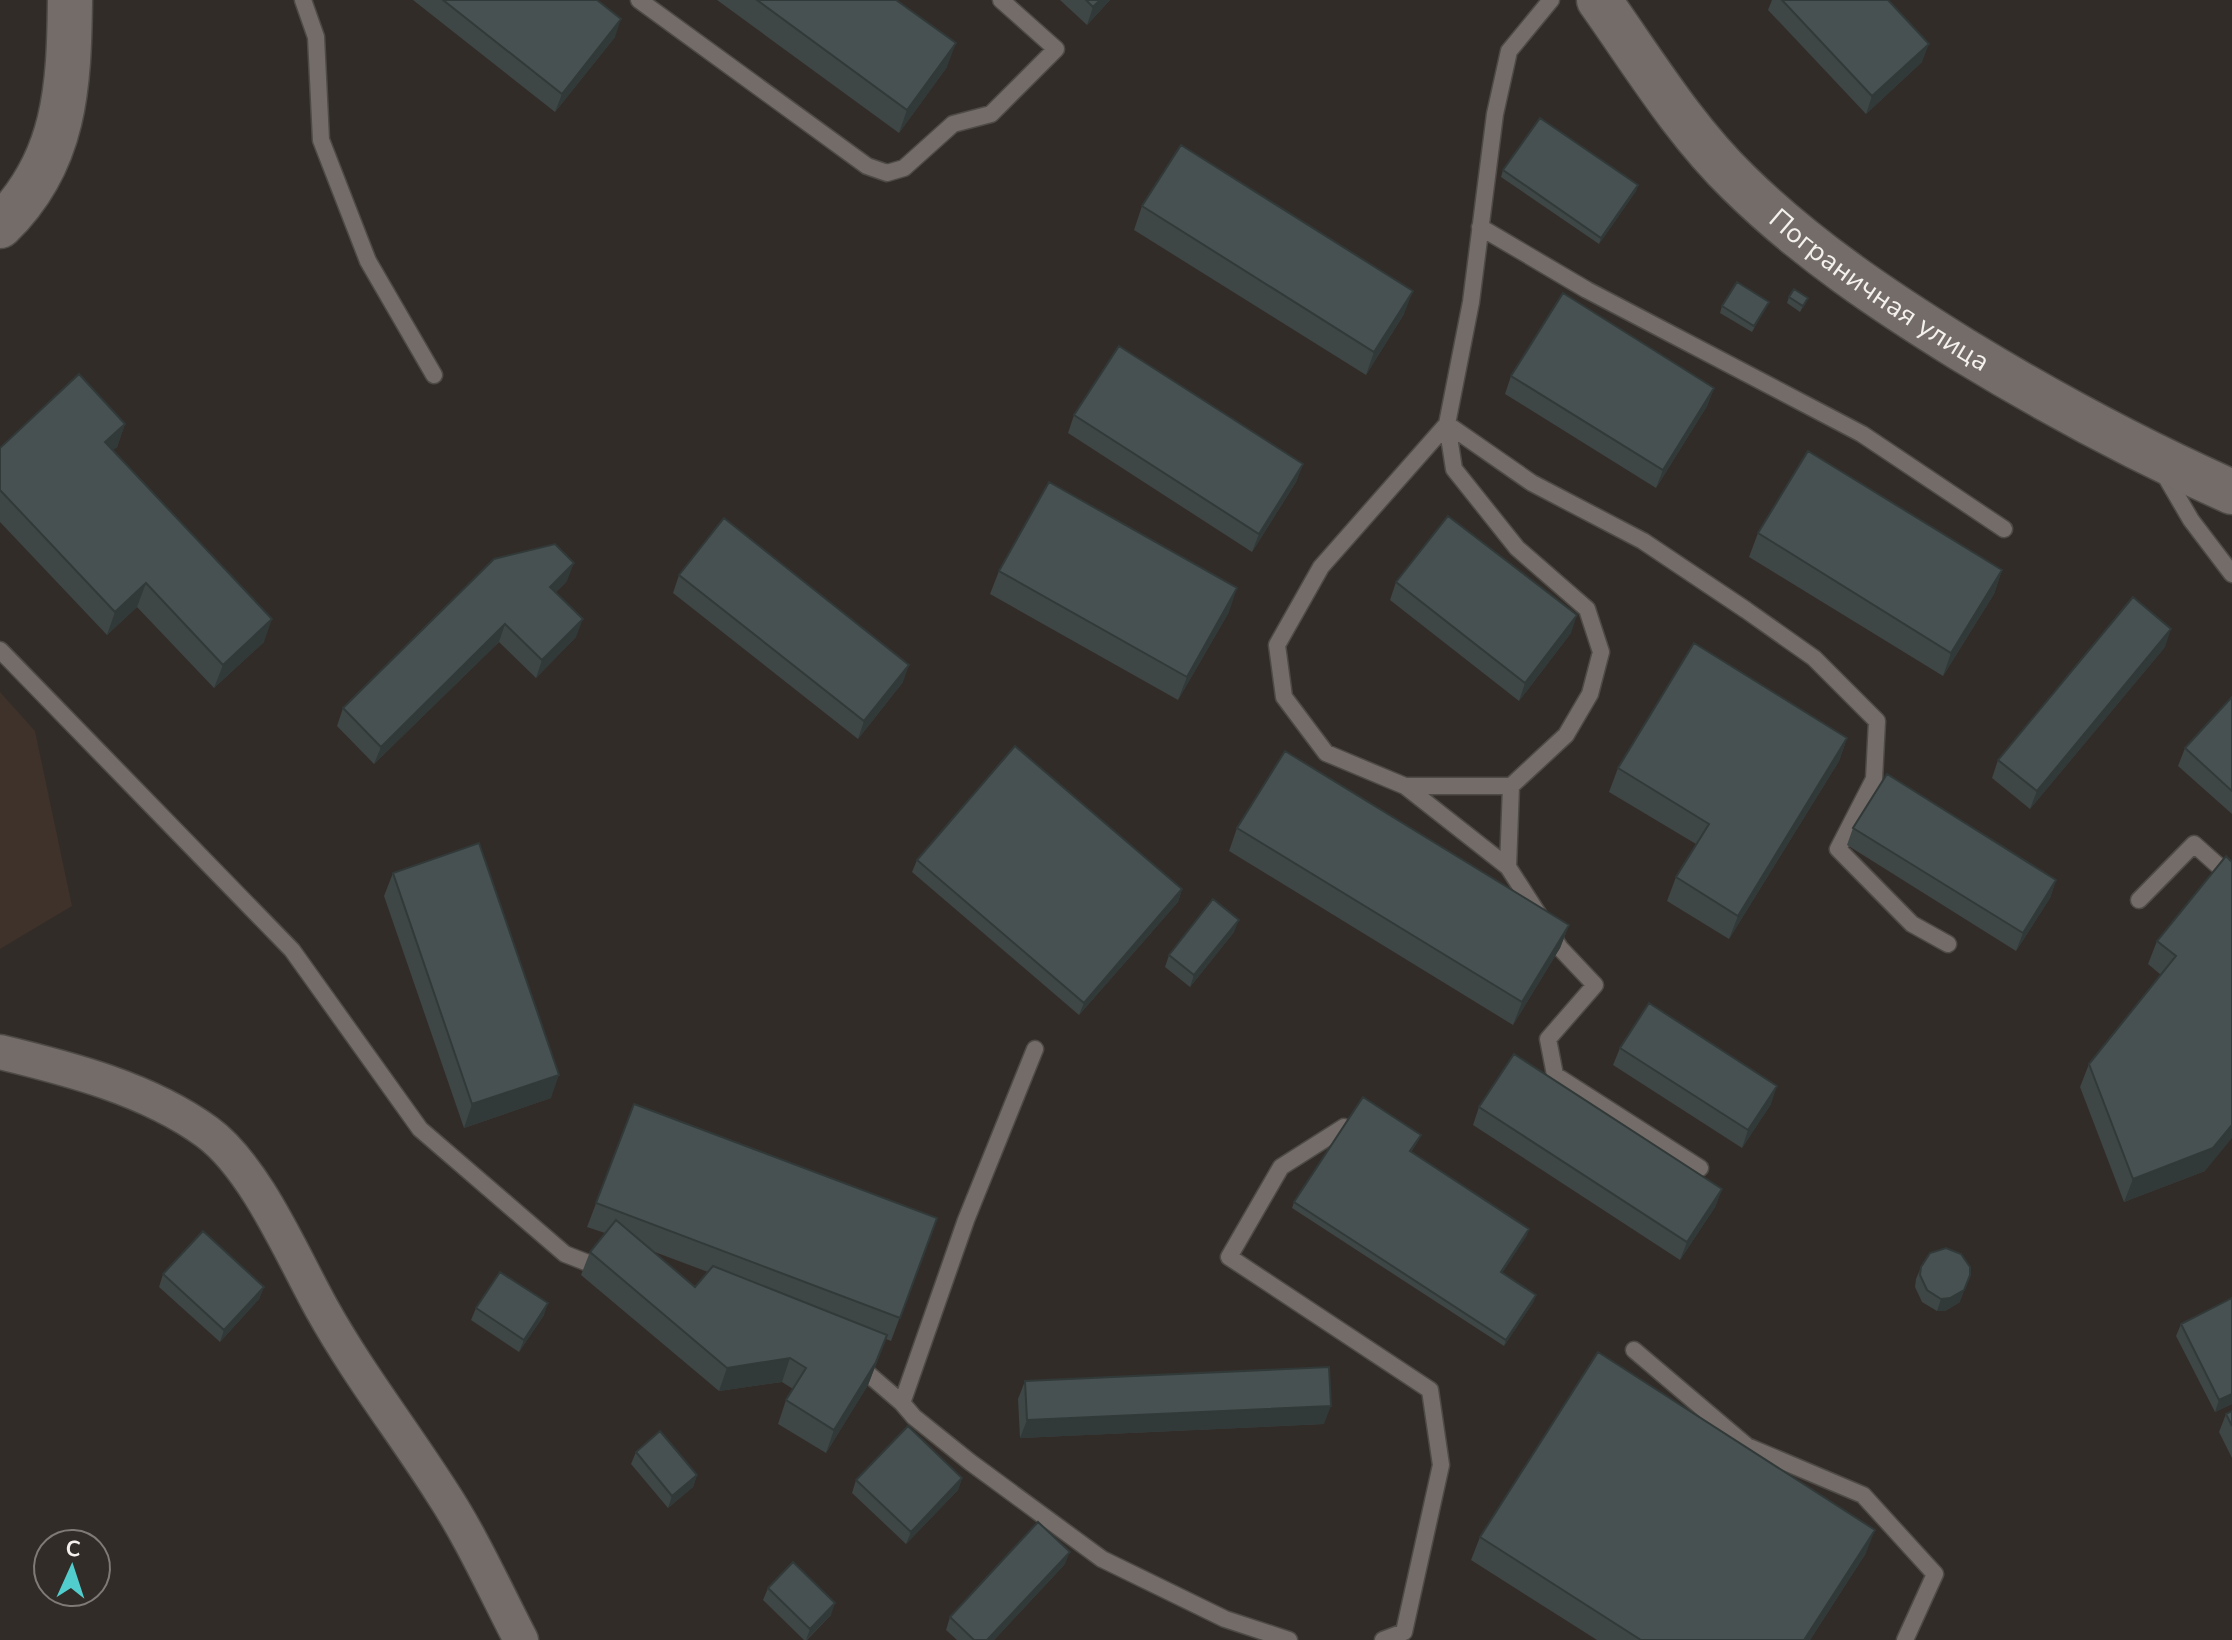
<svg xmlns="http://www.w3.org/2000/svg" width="2232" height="1640" font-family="'Nunito Sans',sans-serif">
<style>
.built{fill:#3e322a}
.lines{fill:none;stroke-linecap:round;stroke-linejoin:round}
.lane-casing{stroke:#4e4a46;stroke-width:19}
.street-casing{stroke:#4e4a46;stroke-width:37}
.secondary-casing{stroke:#4e4a46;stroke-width:47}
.lane{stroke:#736c68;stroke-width:16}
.street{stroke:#736c68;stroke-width:34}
.secondary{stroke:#736c68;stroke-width:44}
.wall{fill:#3e4646;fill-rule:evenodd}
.shaded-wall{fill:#323939}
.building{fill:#485151;stroke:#323939;stroke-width:2}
.labels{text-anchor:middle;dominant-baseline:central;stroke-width:6;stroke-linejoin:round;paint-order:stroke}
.street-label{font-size:28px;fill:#f4f0ed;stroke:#322c28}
</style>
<rect width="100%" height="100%" fill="#322c28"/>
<path class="built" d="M0 692 35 731 72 906 0 949Z"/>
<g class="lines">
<g class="lane-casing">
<path id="lane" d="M303 0 316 37 321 140 368 261 434 375
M639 0 867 166 887 173 904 168 953 124 991 114 1056 49 1001 0
M1551 0 1509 51 1495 114 1471 302 1447 424 1321 567 1277 645 1284 697 1326 753 1405 786 1508 867 1560 948 1595 985 1548 1039 1555 1075 1700 1168
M1480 227 1587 290 1862 434 2004 529
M1447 424 1532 483 1643 541 1746 610 1814 658 1877 721 1874 779 1838 849 1912 924 1948 944
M2163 472 2191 520 2232 574
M0 650 292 950 420 1129 565 1254 606 1270
M1405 786H1511L1566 735 1590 694 1601 652 1587 609 1517 548 1454 469 1447 424
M1508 867 1511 786
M2139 900 2194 844 2232 878
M1344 1127 1281 1167 1229 1257 1430 1390 1441 1465 1404 1632 1383 1640
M1634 1350 1747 1446 1863 1495 1935 1574 1905 1640
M855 1368 866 1372 902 1403 914 1417 970 1462 1102 1559 1225 1619 1289 1640
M902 1403 966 1220 1035 1049"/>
</g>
<g class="street-casing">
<path id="street" d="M0 1052C70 1069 148 1089 207 1132 256 1168 293 1257 322 1309 357 1372 402 1430 441 1491 472 1538 495 1590 521 1640"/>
</g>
<g class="secondary-casing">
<g id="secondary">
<path id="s1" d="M1599 0C1643 62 1684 130 1739 183 1806 249 1884 301 1963 350 2050 403 2139 451 2232 492"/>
<path d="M0 226C66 162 69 86 70 0"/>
</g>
</g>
<use href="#lane" class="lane"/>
<use href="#street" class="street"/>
<use href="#secondary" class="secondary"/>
</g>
<path class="wall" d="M413 0H597L615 37 555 112Z
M717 0H896L947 67 899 133Z
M1060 0H1110L1087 25Z
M1772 0H1888L1922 62 1866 114 1768 10Z
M1503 170 1638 185 1636 191 1599 244 1501 177Z
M1142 206 1404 314 1366 375 1134 230Z
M1789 297 1808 298 1800 312 1787 303Z
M1769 302 1752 332 1720 313 1722 306Z
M1511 376 1714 388 1707 406 1656 488 1505 394Z
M1074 415 1303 464 1296 482 1252 552 1068 433Z
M125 424 117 447 113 450 264 642 214 688 137 607 107 635 0 522V448Z
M1758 533 2002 570 1994 594 1943 676 1749 557Z
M999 571 1229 612 1178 700 990 594Z
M679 575 903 682 858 739 673 593Z
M567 581 555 593 576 637 536 678 499 642 374 764 337 726 343 708Z
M1396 582 1571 633 1519 701 1390 600Z
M2165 647 2030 809 1992 778 1998 760Z
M2232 697V814L2178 766 2185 748Z
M1847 738 1839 761 1729 939 1667 901 1676 877 1696 844 1609 792 1618 768Z
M1237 828 1569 925 1560 948 1513 1025 1229 851Z
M1853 828 2056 880 2050 898 2016 951 1847 845Z
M917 860 1182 889 1178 902 1079 1015 912 872Z
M2232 862 2205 1171 2124 1202 2080 1087 2089 1064 2161 975 2148 964 2157 941Z
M393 873 551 1098 464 1128 384 896Z
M1234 932 1190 987 1165 967 1169 955Z
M1620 1048 1771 1104 1742 1148 1613 1065Z
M634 1104 937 1218 891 1341 886 1339 868 1385 826 1453 778 1424 786 1400 793 1389 782 1382 719 1391 581 1275 590 1252 605 1233 587 1227ZM652 1251 708 1272 695 1287Z
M1479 1107 1722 1189 1715 1207 1680 1260 1473 1125Z
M1421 1135 1418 1141 1411 1152 1527 1235 1502 1273 1534 1301 1504 1346 1292 1208 1294 1202Z
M1921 1267 1960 1302 1945 1311H1937L1922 1302 1915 1287 1916 1279Z
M163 1274 264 1287 259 1299 220 1342 159 1287Z
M2232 1298V1404L2215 1412 2176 1336 2181 1324Z
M476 1308 544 1315 519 1352 471 1320Z
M1025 1381 1324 1424 1020 1438 1018 1399Z
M2232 1411V1458L2219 1432 2226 1414Z
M636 1452 697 1475 693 1487 668 1508 631 1464Z
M962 1478 958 1490 906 1544 852 1493 856 1480Z
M1480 1537 1866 1553 1810 1640H1597L1471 1560Z
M1065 1564 994 1640H957L946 1630 950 1617Z
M768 1588 831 1615 807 1640H804L763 1600Z"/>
<path class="shaded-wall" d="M1100 0H1110L1087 25 1093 7Z
M621 19 615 37 555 112 562 94Z
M956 43 947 67 899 133 907 110Z
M1929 44 1922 62 1866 114 1872 96Z
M1638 185 1636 191 1599 244 1601 238Z
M1413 291 1404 314 1366 375 1374 352Z
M1714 388 1707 406 1656 488 1663 470Z
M125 424 117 447 97 465 105 442Z
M1303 464 1296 482 1252 552 1259 534Z
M574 563 567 581 543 605 550 587Z
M2002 570 1994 594 1943 676 1951 653Z
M146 583 137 607 107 635 115 612Z
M1237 588 1229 612 1178 700 1187 677Z
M1577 615 1571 633 1519 701 1525 683Z
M272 619 264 642 214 688 223 665Z
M583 619 576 637 536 678 542 660Z
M505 624 499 642 374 764 381 747Z
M2171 629 2165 647 2030 809 2037 791Z
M909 665 903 682 858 739 864 721Z
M1847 738 1839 761 1729 939 1738 916Z
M2056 880 2050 898 2016 951 2023 933Z
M1182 889 1178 902 1079 1015 1084 1003Z
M1239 920 1234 932 1190 987 1194 975Z
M1569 925 1560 948 1513 1025 1522 1002Z
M559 1075 551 1098 464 1128 472 1104Z
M1777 1086 1771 1104 1742 1148 1748 1130Z
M2232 1125V1138L2205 1171 2124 1202 2133 1179Z
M1722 1189 1715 1207 1680 1260 1687 1242Z
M1529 1229 1527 1235 1499 1278 1501 1272Z
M1970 1275 1960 1302 1945 1311H1937L1941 1299Z
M264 1287 259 1299 220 1342 224 1330Z
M1536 1295 1534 1301 1504 1346 1506 1340Z
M548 1303 544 1315 519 1352 524 1340Z
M887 1335 868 1385 826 1453 834 1430Z
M790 1358 782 1382 719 1391 727 1368Z
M2232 1394V1404L2215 1412 2219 1400Z
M1331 1406 1324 1424 1020 1438 1027 1420Z
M697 1475 693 1487 668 1508 672 1496Z
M962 1478 958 1490 906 1544 911 1532Z
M1875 1530 1866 1553 1810 1640H1804Z
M1070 1552 1065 1564 994 1640H987Z
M835 1603 831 1615 806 1640 810 1629Z"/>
<path class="building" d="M443 0H597L621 19 562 94Z
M757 0H896L956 43 907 110Z
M1086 0H1100L1093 7Z
M1782 0H1888L1929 44 1872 96Z
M1540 118 1638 185 1601 238 1503 170Z
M1181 145 1413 291 1374 352 1142 206Z
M1737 282 1769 302 1754 326 1722 306Z
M1794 289 1808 298 1803 306 1789 297Z
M1563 293 1714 388 1663 470 1511 376Z
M1119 346 1303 464 1259 534 1074 415Z
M79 374 125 424 105 442 272 619 223 665 146 583 115 612 0 490V448Z
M1808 451 2002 570 1951 653 1758 533Z
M1049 482 1237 588 1187 677 999 571Z
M1448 516 1577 615 1525 683 1396 582Z
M724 518 909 665 864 721 679 575Z
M555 544 574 563 550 587 583 619 542 660 505 624 381 747 343 708 494 559Z
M2133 597 2171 629 2037 791 1998 760Z
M1694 643 1847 738 1738 916 1676 877 1709 824 1618 768Z
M2232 697V791L2185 748Z
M1015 746 1182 889 1084 1003 917 860Z
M1285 751 1569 925 1522 1002 1237 828Z
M1887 774 2056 880 2023 933 1853 828Z
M479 843 559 1075 472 1104 393 873Z
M2226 856 2232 862V1125L2213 1148 2133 1179 2089 1064 2176 956 2157 941Z
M1213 899 1239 920 1194 975 1169 955Z
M1649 1003 1777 1086 1748 1130 1620 1048Z
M1514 1054 1722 1189 1687 1242 1479 1107Z
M1363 1097 1421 1135 1410 1151 1529 1229 1501 1272 1536 1295 1506 1340 1294 1202Z
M634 1104 937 1218 900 1318 596 1203Z
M616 1220 695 1287 713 1266 887 1335 876 1362 834 1430 786 1400 806 1368 790 1358 727 1368 590 1252Z
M203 1231 264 1287 224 1330 163 1274Z
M1946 1248 1961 1254 1970 1267V1275L1964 1290 1950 1298 1941 1299 1927 1290 1920 1275 1921 1267 1930 1253Z
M500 1272 548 1303 524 1340 476 1308Z
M2232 1298V1394L2219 1400 2181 1324Z
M1598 1352 1875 1530 1804 1640H1641L1480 1537Z
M1329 1367 1331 1406 1027 1420 1025 1381Z
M2232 1411V1426L2226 1414Z
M908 1426 962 1478 911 1532 856 1480Z
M660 1431 697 1475 672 1496 636 1452Z
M1038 1522 1070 1552 987 1640H974L950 1617Z
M793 1562 835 1603 810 1629 768 1588Z"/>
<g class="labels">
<g class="street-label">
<text stroke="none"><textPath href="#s1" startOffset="408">Пограничная улица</textPath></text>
</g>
</g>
<g transform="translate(72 1568) rotate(3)"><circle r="38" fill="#322c28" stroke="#807a77" stroke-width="2"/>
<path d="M0-6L14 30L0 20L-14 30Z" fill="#52cdcd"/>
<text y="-12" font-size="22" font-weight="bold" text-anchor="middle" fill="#f4f0ed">С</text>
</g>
</svg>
